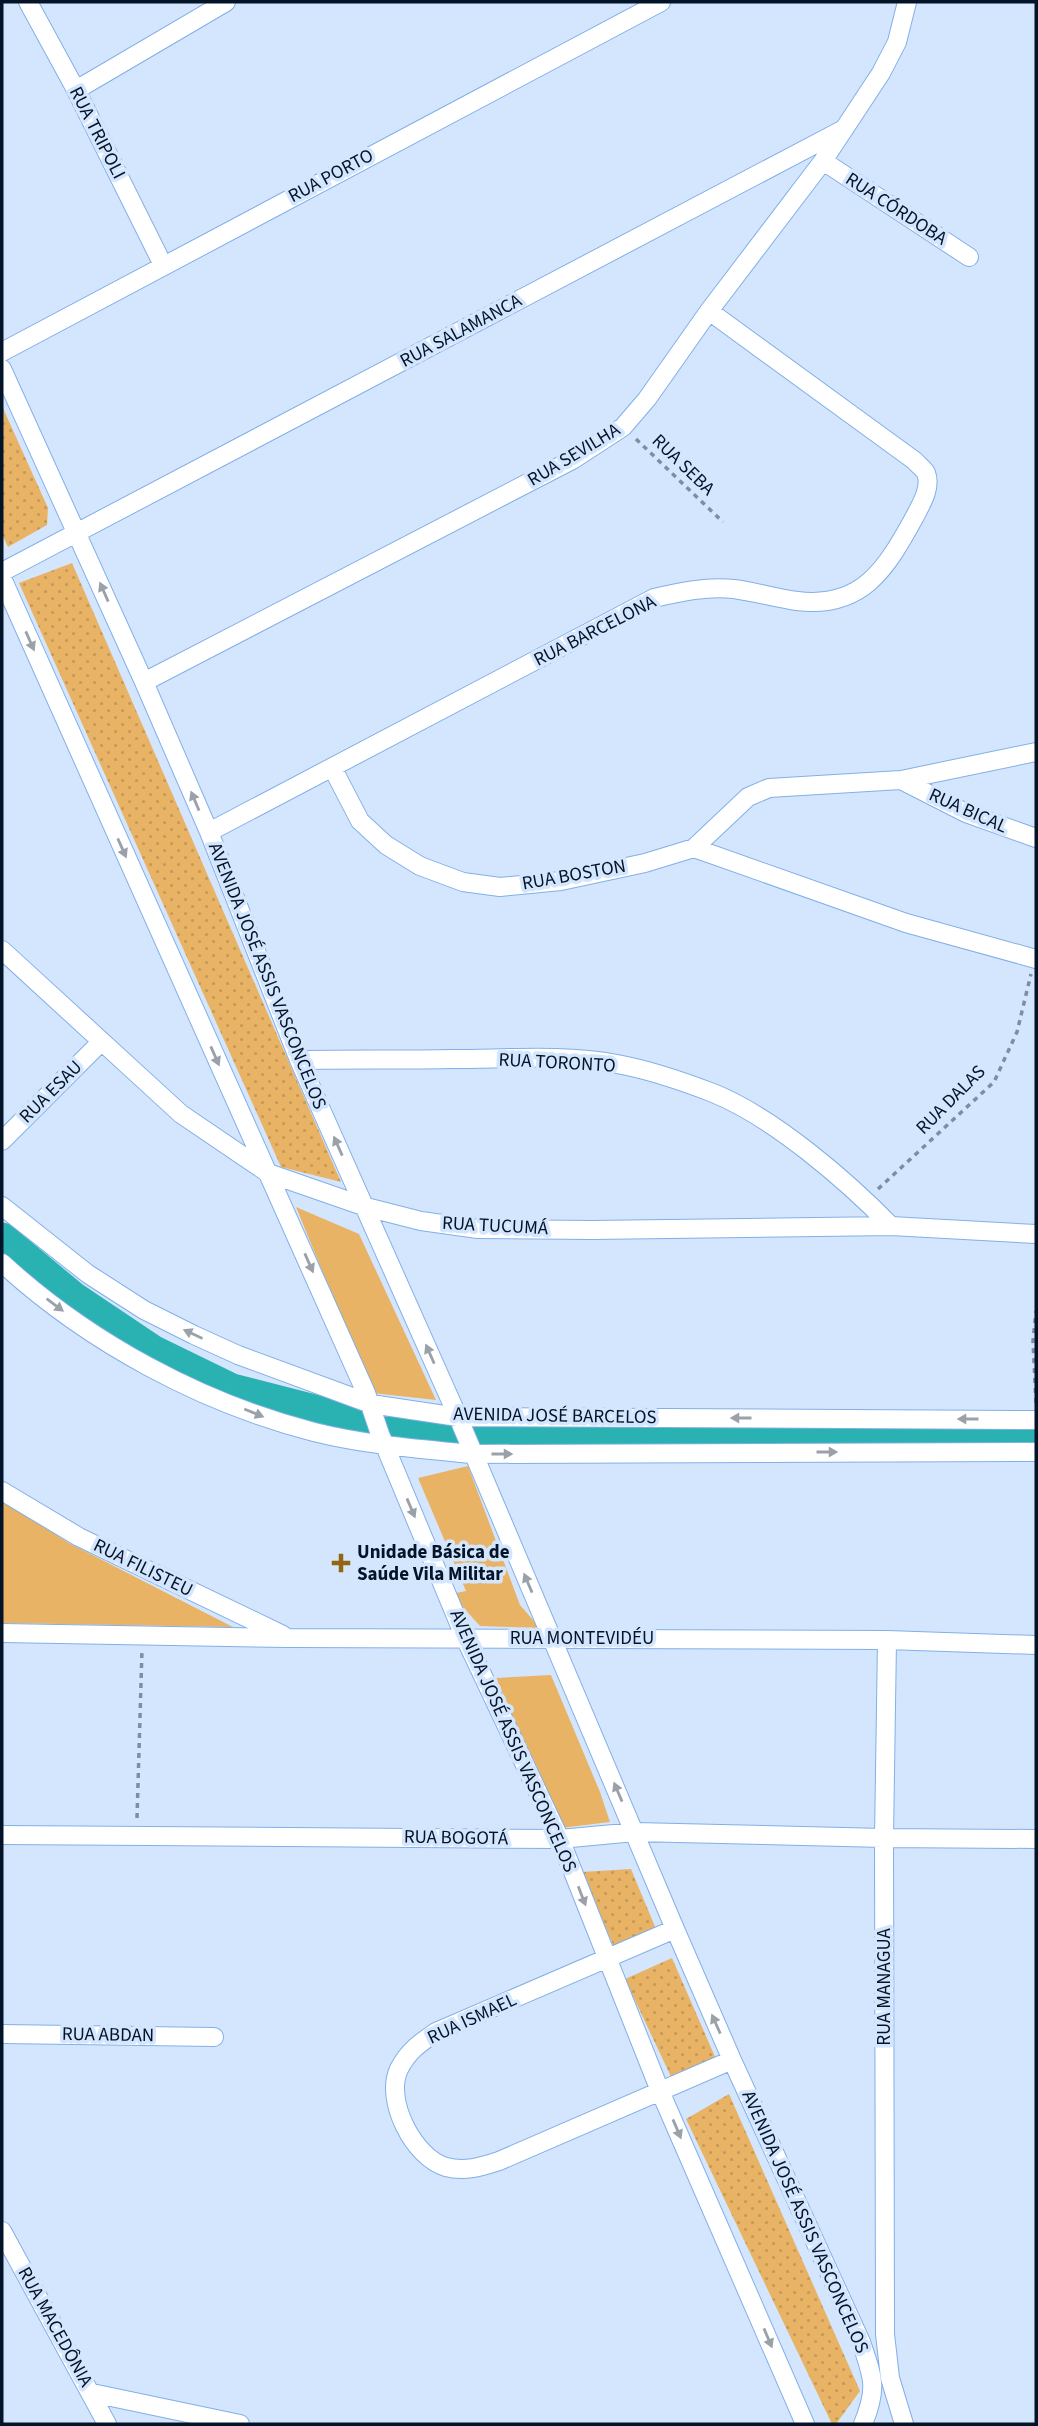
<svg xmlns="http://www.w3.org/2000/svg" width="1038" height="2426" font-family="'Source Sans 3',sans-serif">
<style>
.grass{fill:url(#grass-dots)}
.green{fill:#e9b366}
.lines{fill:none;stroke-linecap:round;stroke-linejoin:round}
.river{stroke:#2ab1b1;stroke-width:33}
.minor-casing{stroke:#82afe8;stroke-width:20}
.path{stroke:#7d8ea4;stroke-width:3.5;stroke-dasharray:5 5;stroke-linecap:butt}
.minor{stroke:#fff;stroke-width:18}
.oneway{fill:#9ba1a9}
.poi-dot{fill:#936411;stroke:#d4e6fe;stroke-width:2.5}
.labels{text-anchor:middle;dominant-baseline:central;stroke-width:7;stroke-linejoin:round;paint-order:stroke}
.street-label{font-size:19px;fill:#041428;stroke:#d4e6fe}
.poi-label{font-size:19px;font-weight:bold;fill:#041428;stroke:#d4e6fe;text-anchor:start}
</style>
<defs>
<pattern id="grass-dots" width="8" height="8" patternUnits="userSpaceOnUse" patternTransform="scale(1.75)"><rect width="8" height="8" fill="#e9b366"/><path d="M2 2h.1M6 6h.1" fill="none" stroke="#c69958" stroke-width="1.8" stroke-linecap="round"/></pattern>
</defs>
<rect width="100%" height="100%" fill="#d4e6fe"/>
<path class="grass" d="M2 406 48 508 47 525 8 547 2 534Z
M72 563 341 1182 281 1167 19 583Z
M631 1869 656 1929 615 1949 581 1872Z
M672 1958 716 2059 673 2081 625 1979Z
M729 2094 860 2391 836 2424H832L686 2119Z"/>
<path class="green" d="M296 1207 359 1234 436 1400 372 1393Z
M468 1466 520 1605 540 1628 480 1626 451 1594 466 1591 418 1478Z
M2 1500 69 1543 233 1627 2 1623Z
M551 1675 600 1792 610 1822 561 1828 496 1678Z"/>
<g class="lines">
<path class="river" d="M2 1239 73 1298 152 1351 232 1390 392 1431 444 1438H747L1036 1442"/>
<g class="minor-casing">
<path id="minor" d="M28 2 76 90 163 265
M76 90 226 2
M823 161 969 257
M2 352 661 2
M2 369 144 682 209 832 299 1060 458 1417 675 1929 732 2060 861 2342C873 2377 878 2388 863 2424
M2 572 842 130
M2 578 366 1393 380 1434 465 1638 560 1839 660 2091 805 2424
M144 682 574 459 623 427 647 399 709 311 823 161 881 73 897 42 907 2
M333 769 360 821 386 845 420 866 463 882 500 887 561 881 645 863 694 848 748 797 769 788 901 780 1036 752
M901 780 966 813 1036 838
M209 832 654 598C680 592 707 586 734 589 755 592 776 598 797 601 862 609 886 569 914 518 920 506 932 488 926 473 924 469 918 465 915 461L709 311
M694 848 906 923 1036 959
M2 950 181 1114 268 1173 366 1207 421 1221 478 1229 592 1230 891 1226 1036 1234
M299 1060C350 1059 402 1060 453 1059 506 1059 564 1054 617 1064 650 1070 682 1081 713 1093 773 1117 846 1180 891 1226
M2 1141 101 1042
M2 1206 88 1274 144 1310 194 1335 238 1355 371 1404 458 1417 1036 1420
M2 1263C88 1342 201 1403 314 1432 366 1445 420 1449 473 1454L1036 1452
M2 1491 79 1537 283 1635
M2 1633 289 1638 887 1640 1036 1645
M887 1640 884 1838 885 2334 890 2378 904 2424
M2 1835 560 1839 635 1832 884 1838 1036 1839
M675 1929 436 2032C420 2043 408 2051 399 2069 384 2100 414 2158 446 2167 464 2172 481 2167 499 2161L732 2060
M2 2034 214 2037
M2 2231 107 2424
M92 2393 240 2424"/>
</g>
<path class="path" d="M636 439 723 522
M878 1189 994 1082 1017 1032 1031 974
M1036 1403 1033 1341 1036 1311
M137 1818 142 1650"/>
<use href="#minor" class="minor"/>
</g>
<defs><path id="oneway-solid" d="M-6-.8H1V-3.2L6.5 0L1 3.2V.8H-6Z" transform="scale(1.75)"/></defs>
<g class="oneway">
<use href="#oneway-solid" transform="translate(104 592) rotate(-114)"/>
<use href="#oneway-solid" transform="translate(30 641) rotate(66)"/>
<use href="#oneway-solid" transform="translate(195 801) rotate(-113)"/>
<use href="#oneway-solid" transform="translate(122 848) rotate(66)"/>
<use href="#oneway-solid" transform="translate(215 1056) rotate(66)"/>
<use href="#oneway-solid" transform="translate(338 1146) rotate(-114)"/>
<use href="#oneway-solid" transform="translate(309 1263) rotate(66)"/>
<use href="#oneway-solid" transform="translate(55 1305) rotate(37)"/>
<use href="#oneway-solid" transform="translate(193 1334) rotate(-155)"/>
<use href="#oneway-solid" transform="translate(430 1354) rotate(-114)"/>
<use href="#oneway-solid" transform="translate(254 1413) rotate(22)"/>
<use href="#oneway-solid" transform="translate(741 1418) rotate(-180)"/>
<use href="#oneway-solid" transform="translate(968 1419) rotate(-180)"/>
<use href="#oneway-solid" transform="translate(827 1452)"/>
<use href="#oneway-solid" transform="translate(502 1454)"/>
<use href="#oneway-solid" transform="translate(411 1508) rotate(67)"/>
<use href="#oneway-solid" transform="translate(528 1583) rotate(-113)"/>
<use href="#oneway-solid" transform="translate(618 1792) rotate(-113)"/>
<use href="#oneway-solid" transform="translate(582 1896) rotate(69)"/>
<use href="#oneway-solid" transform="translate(716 2024) rotate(-114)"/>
<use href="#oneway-solid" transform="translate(677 2129) rotate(67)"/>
<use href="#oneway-solid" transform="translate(768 2338) rotate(67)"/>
</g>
<path class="poi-dot" d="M337.5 1552.5h7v7h7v7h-7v7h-7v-7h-7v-7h7z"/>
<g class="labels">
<g class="street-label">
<text transform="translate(97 133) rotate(63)">RUA TRIPOLI</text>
<text transform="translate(331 176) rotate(-28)">RUA PORTO</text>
<text transform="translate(896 209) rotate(33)">RUA CÓRDOBA</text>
<text transform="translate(461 331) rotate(-28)">RUA SALAMANCA</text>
<text transform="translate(574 455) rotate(-31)">RUA SEVILHA</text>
<text transform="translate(683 465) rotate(44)">RUA SEBA</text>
<text transform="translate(595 631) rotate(-27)">RUA BARCELONA</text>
<text transform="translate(968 811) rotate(24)">RUA BICAL</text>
<text transform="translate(574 875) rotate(-10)">RUA BOSTON</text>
<text transform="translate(267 976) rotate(68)">AVENIDA JOSÉ ASSIS VASCONCELOS</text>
<text transform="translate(557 1063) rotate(3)">RUA TORONTO</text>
<text transform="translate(51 1092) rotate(-45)">RUA ESAU</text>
<text transform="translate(951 1100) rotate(-45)">RUA DALAS</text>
<text transform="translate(495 1226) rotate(3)">RUA TUCUMÁ</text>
<text transform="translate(555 1416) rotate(1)">AVENIDA JOSÉ BARCELOS</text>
<text transform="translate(143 1568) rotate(26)">RUA FILISTEU</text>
<text x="582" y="1638">RUA MONTEVIDÉU</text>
<text transform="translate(513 1741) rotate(66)">AVENIDA JOSÉ ASSIS VASCONCELOS</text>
<text transform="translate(456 1838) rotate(1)">RUA BOGOTÁ</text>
<text transform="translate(884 1987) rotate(-90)">RUA MANAGUA</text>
<text transform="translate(472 2019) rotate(-25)">RUA ISMAEL</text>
<text transform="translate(108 2035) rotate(1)">RUA ABDAN</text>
<text transform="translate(805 2222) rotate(66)">AVENIDA JOSÉ ASSIS VASCONCELOS</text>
<text transform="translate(55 2327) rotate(61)">RUA MACEDÔNIA</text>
</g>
<g class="poi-label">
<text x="357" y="1552">Unidade Básica de<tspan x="357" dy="22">Saúde Vila Militar</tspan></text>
</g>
</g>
<rect width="1038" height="2426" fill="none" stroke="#041428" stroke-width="7"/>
</svg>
